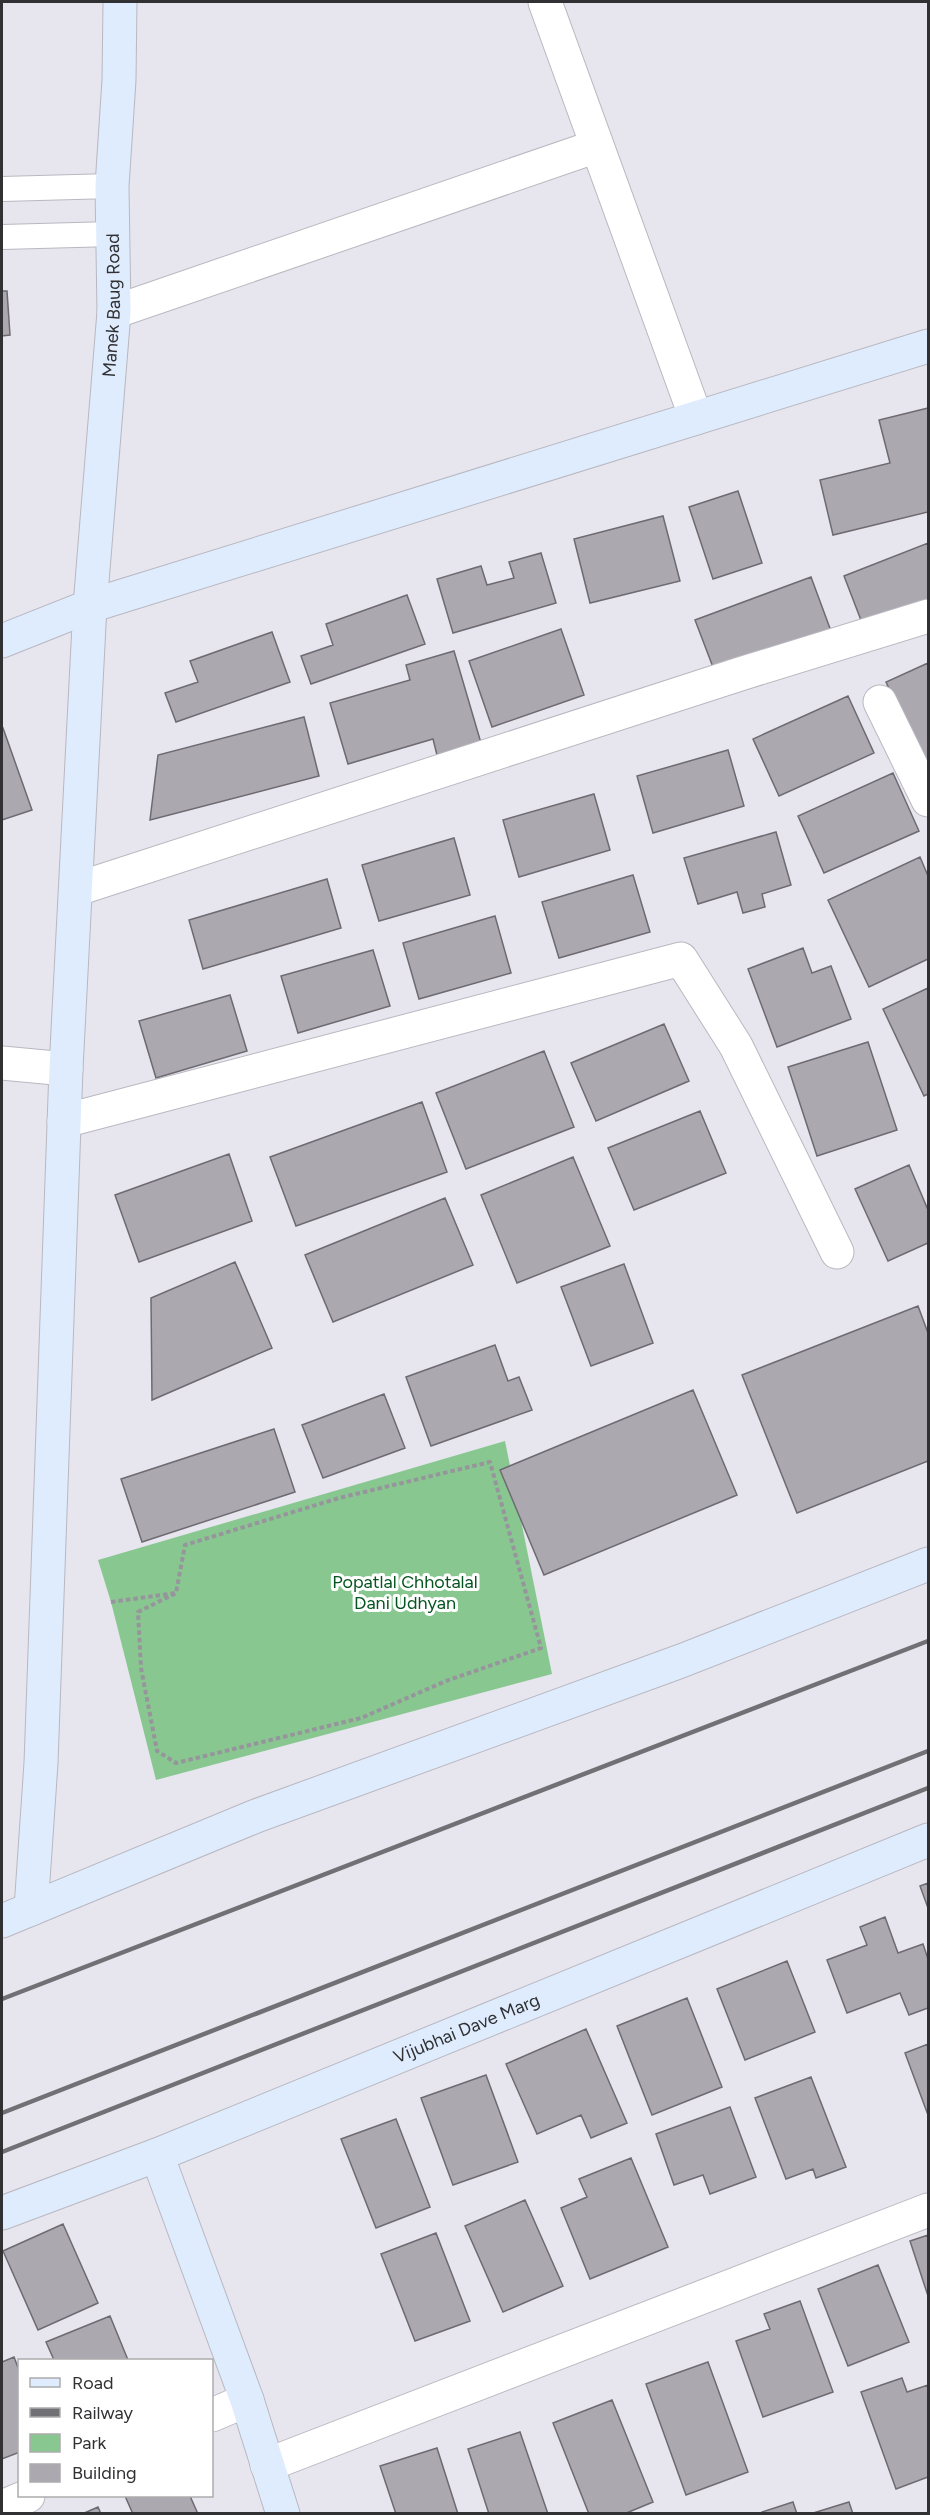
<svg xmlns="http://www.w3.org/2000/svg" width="930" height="2515" font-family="Figtree,sans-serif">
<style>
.green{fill:#89c791}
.building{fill:#aca8af;stroke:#6e6a71;stroke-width:1.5}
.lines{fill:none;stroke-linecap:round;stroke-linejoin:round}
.lane-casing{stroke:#b9b8c0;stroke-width:26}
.street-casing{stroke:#b9b8c0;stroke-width:35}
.secondary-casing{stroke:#b9b8c0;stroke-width:35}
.path{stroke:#96959b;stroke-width:4;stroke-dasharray:4.5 3;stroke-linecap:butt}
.lane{stroke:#fff;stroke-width:24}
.street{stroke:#fff;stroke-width:33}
.secondary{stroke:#deecfe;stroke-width:33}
.rail{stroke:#717075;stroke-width:4.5}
.labels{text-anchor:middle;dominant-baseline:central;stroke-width:6;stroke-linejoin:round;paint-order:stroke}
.street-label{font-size:18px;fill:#313033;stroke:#fff}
.park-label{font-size:18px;fill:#06541f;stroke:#fff}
</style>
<rect width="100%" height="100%" fill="#e7e6ef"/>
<path class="green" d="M505 1441 552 1674 156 1780 111 1602 98 1560Z"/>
<path class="building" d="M2 291H7L10 335 2 336Z
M928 408V512L833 535 820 480 890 463 879 420Z
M738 491 762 563 713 579 689 507Z
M663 516 680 581 590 603 574 539Z
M928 543V603L864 628 844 576Z
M541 553 556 603 453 633 437 579 481 566 487 585 514 578 509 562Z
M811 577 831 631 716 675 695 620Z
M407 595 425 644 311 684 301 656 333 645 326 624Z
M561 629 584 695 492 727 469 661Z
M272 632 290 682 176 722 165 693 198 682 190 661Z
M454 651 481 743 437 755 433 739 348 764 330 703 410 680 406 665Z
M928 663V769H927L886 682Z
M848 696 874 753 779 796 753 739Z
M304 717 319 776 150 820 158 755Z
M3 728 32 810 2 820V729Z
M728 750 744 806 653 833 637 776Z
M893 773 919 831 824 873 798 816Z
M594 794 610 850 519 877 503 820Z
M776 832 791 885 762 894 765 907 743 913 737 892 698 904 684 858Z
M454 838 470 895 379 921 362 865Z
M920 857 928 876V959L869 987 828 900Z
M633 875 650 932 559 958 542 902Z
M327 879 341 928 203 969 189 920Z
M495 916 511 973 419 999 403 943Z
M803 948 812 973 831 966 851 1019 777 1047 748 969Z
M373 950 390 1006 298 1033 281 976Z
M928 988V1094L924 1096 883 1009Z
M230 995 247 1051 156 1078 139 1021Z
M664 1024 689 1081 596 1121 571 1063Z
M868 1042 897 1130 817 1156 788 1067Z
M544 1051 574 1127 466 1169 436 1093Z
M422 1102 447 1172 296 1226 270 1157Z
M700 1111 726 1173 634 1210 608 1148Z
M229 1154 252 1221 139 1262 115 1195Z
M573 1157 610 1246 517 1283 481 1195Z
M909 1165 928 1210V1243L888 1261 855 1189Z
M445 1198 473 1265 333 1322 305 1255Z
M235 1262 272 1348 152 1400 151 1298Z
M624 1264 653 1343 591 1366 561 1287Z
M918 1306 928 1333V1461L797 1513 742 1375Z
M495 1345 508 1381 519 1377 532 1410 431 1446 406 1377Z
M693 1390 737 1495 544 1575 500 1470Z
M384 1394 405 1448 323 1478 302 1425Z
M274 1429 295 1492 142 1542 121 1479Z
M928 1883V1908L920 1886Z
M885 1917 898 1953 923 1944 928 1959V2008L909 2015 900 1993 847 2013 827 1960 867 1945 860 1927Z
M787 1961 815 2032 745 2060 717 1989Z
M687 1998 722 2087 652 2115 617 2026Z
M586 2029 627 2123 591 2138 581 2115 537 2134 506 2064Z
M928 2044V2115L905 2053Z
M486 2075 518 2162 453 2185 421 2098Z
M811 2077 846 2167 816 2178 813 2169 786 2179 755 2098Z
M730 2107 756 2177 710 2194 703 2175 674 2185 656 2134Z
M396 2119 430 2207 376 2228 341 2139Z
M631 2158 668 2247 590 2279 561 2208 587 2197 579 2179Z
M525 2200 563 2286 503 2312 465 2226Z
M63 2224 98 2303 38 2330 3 2251Z
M436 2233 470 2321 415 2341 381 2254Z
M928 2235V2296L910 2241Z
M878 2265 909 2342 848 2366 818 2289Z
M800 2301 833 2392 763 2417 736 2341 770 2329 764 2314Z
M110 2316 128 2360H54L46 2342Z
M14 2357 20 2373V2452L2 2459V2362Z
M708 2362 748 2472 686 2495 646 2384Z
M902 2378 907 2392 928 2385V2477L896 2489 861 2392Z
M612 2400 653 2502 624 2514H589L553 2423Z
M520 2432 548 2514H489L468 2449Z
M437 2448 458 2514H396L380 2466Z
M125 2496H190L198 2514H133Z
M793 2502 797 2514H762V2512Z
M849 2502 853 2514H810Z
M98 2507 101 2514H82Z"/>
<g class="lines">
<g class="lane-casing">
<path id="lane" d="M2 189 112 186
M2 237 113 234"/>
</g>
<g class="street-casing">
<path id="street" d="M545 2 696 418
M114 312 597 146
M880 702 928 800
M77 889 740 674 928 616
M2 1063 66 1069
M64 1121 681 959 736 1046 837 1252
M212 2415 247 2400
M267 2465 928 2210
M2 2507 28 2496"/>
</g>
<g class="secondary-casing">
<g id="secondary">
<path d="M2 641 90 606 928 346"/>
<path id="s1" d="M31 1909 41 1763 66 1069 90 606 114 312 112 186 119 80 120 2"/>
<path d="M2 1921 256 1816 681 1661 928 1564"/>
<path d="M157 2155 247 2400 283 2514"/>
<path id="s2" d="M2 2213 157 2155 928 1840"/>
</g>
</g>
<path class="path" d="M111 1602 176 1593 185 1545 339 1498 490 1462 541 1648 446 1681 361 1718 176 1763 157 1751 141 1668 138 1612 176 1593"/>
<use href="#lane" class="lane"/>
<use href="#street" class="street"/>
<use href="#secondary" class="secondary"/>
<path class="rail" d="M2 1999 928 1641
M2 2113 928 1751
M2 2152 928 1788"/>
</g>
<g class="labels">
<g class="street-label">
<text stroke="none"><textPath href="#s1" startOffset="1606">Manek Baug Road</textPath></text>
<text stroke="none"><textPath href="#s2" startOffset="500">Vijubhai Dave Marg</textPath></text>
</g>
<g class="park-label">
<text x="405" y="1582">Popatlal Chhotalal<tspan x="405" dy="21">Dani Udhyan</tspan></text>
</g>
</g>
<rect width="930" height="2515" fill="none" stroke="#313033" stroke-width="6"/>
<rect x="18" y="2359" width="195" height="138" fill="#ffffff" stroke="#adacad" stroke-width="1.5"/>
<rect x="30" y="2378" width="30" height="9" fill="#deecfe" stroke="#adacad" stroke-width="1.5"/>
<text x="72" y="2389" font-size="18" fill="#313033">Road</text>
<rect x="30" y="2408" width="30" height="9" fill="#717075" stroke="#adacad" stroke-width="1.5"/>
<text x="72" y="2419" font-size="18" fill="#313033">Railway</text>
<rect x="30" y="2434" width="30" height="18" fill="#89c791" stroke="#adacad" stroke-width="1.5"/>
<text x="72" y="2449" font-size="18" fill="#313033">Park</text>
<rect x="30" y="2464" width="30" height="18" fill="#aca8af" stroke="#adacad" stroke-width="1.5"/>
<text x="72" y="2479" font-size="18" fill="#313033">Building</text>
</svg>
